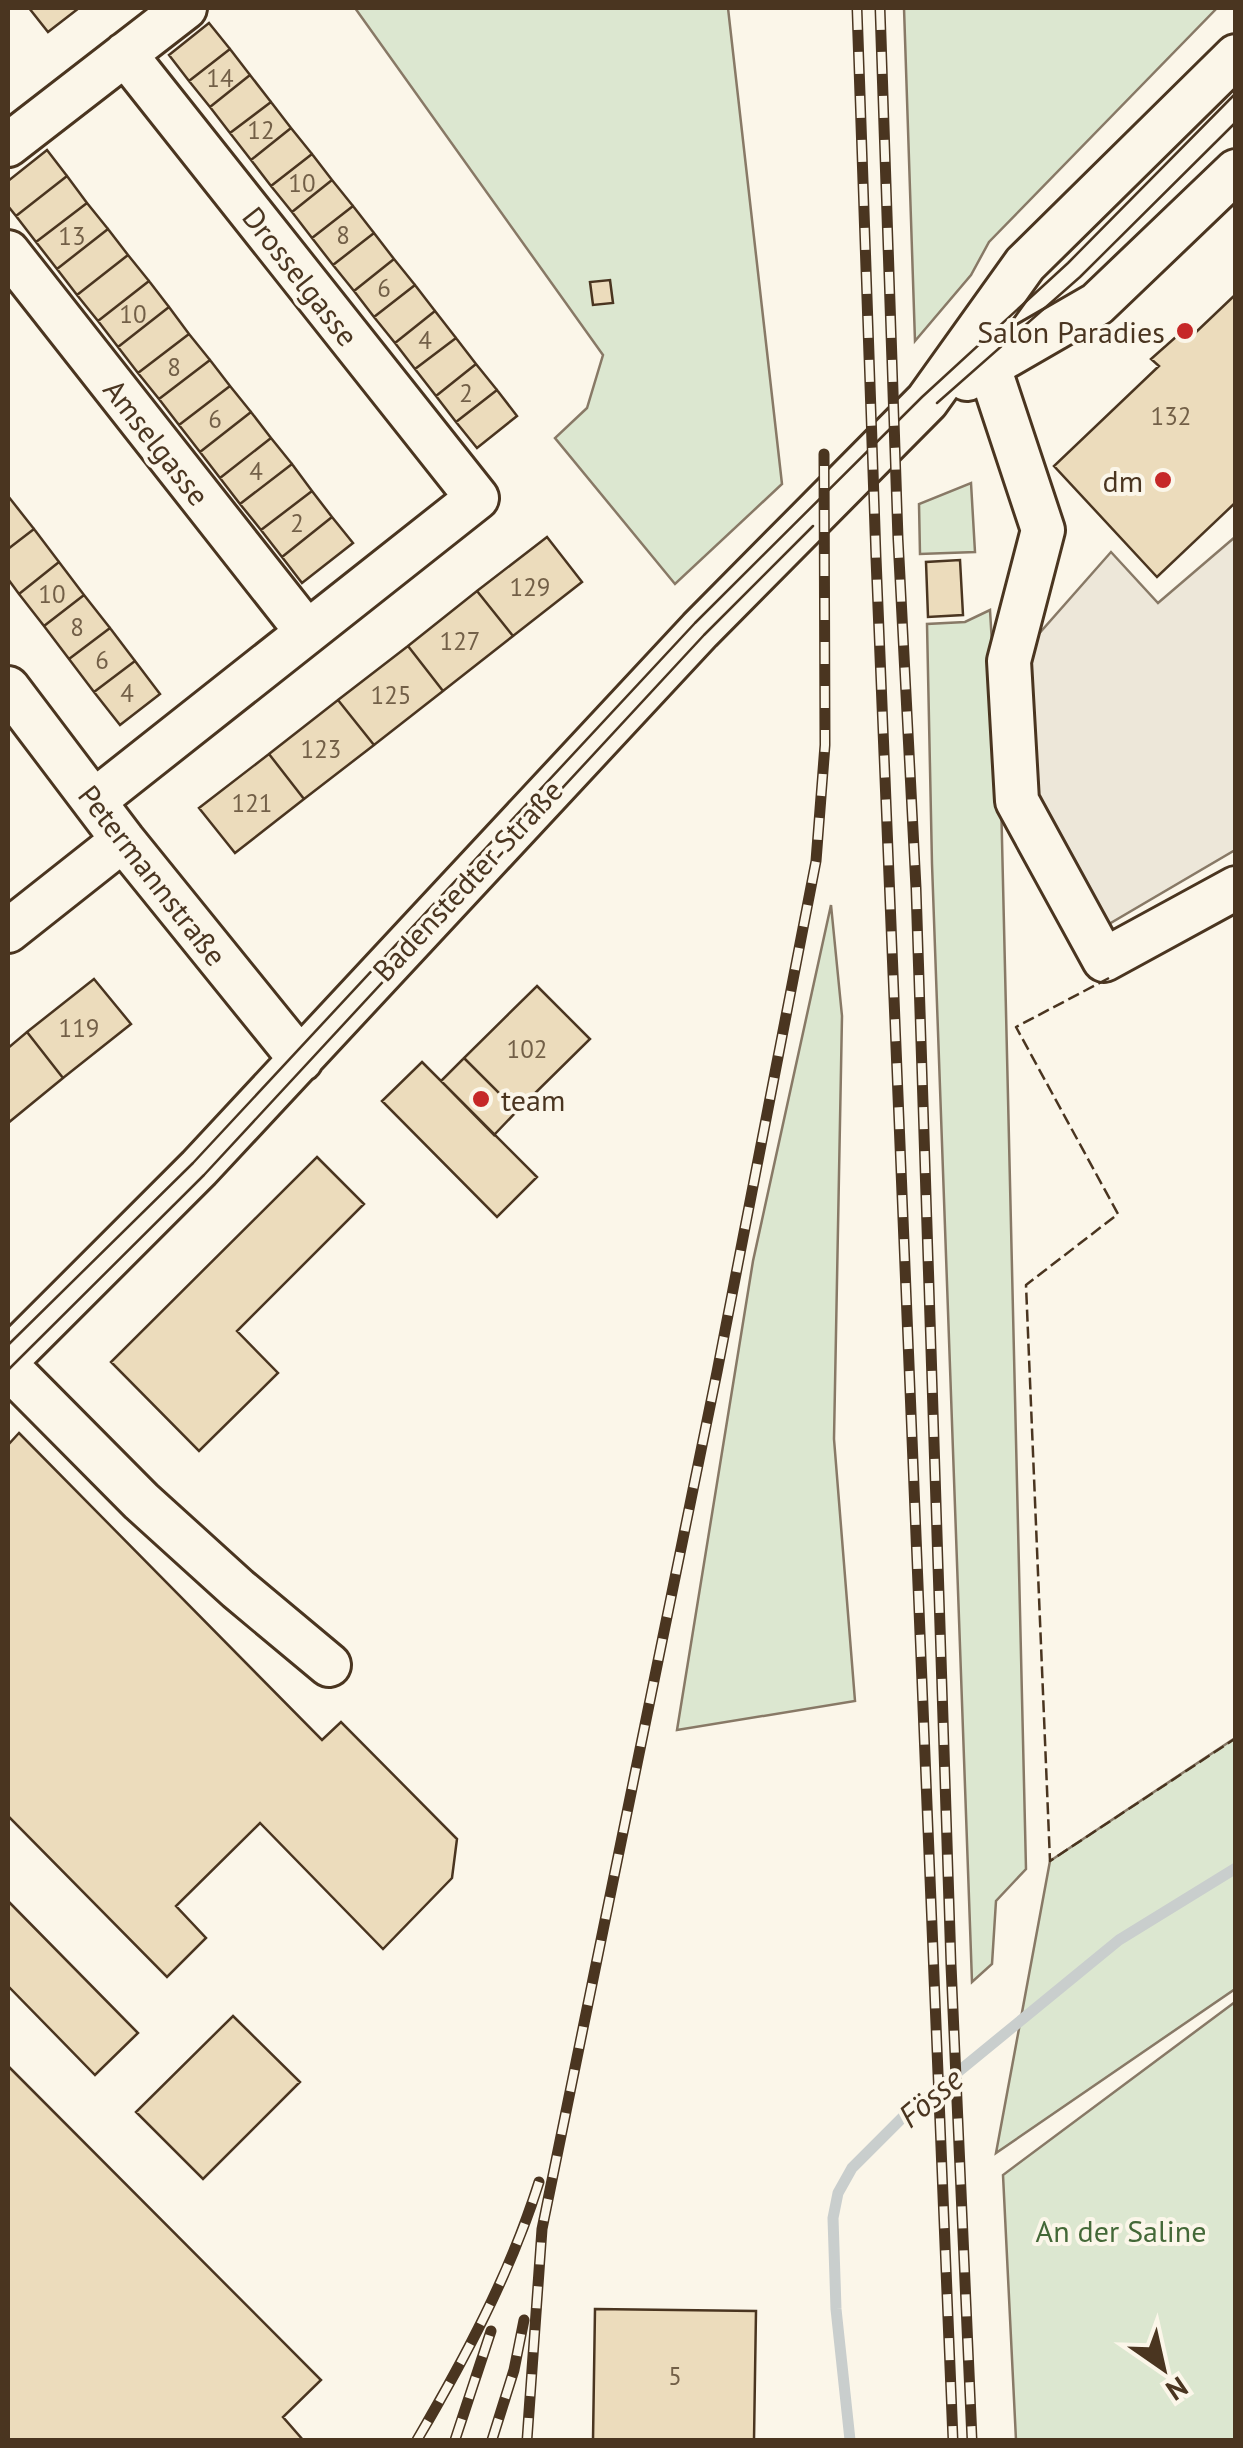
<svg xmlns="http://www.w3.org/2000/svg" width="1243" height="2448" font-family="'PT Sans',sans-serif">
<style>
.green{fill:#dce7d0;stroke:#887966;stroke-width:2.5}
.parking{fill:#ede7d9;stroke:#887966;stroke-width:2.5}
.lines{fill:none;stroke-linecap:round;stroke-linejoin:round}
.stream{stroke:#c9cecd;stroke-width:11}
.building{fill:#ecdcbc;stroke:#4a3520;stroke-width:2.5}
.minor-casing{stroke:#4a3520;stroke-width:48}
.minor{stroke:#fbf6e9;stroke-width:42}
.tram{stroke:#4a3520;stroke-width:2.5}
.rail-casing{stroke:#4a3520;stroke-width:11}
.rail{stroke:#fbf6e9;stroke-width:8;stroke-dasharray:22;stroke-linecap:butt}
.fence{stroke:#4a3520;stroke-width:2.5;stroke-dasharray:12 5;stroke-linecap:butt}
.poi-dot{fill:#c62828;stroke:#fbf6e9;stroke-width:4}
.labels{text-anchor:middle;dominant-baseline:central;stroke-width:8;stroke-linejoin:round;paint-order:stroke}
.number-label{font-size:25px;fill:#725f47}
.street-label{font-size:30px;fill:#4a3520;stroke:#fbf6e9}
.poi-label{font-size:30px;fill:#4a3520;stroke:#fbf6e9;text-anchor:end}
.park-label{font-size:30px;fill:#436837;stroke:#fbf6e9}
.water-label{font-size:32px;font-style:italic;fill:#4a3520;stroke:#fbf6e9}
</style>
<rect width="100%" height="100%" fill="#fbf6e9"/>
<path class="green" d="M355 8H728L782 484 675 584 555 438 587 408 603 355Z
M904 8H1217L989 242 971 275 915 341Z
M971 483 975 552 920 554 919 504Z
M990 610 1001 797 1026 1869 996 1901 992 1964 972 1982 932 864 927 624 965 622Z
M831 905 842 1016 834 1439 855 1701 677 1730 753 1261Z
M1235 1738V1989L996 2153 1050 1861Z
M1235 2002V2440H1016L1003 2175Z"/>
<path class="parking" d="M1235 537V850L1097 931 1026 802 1022 653 1111 552 1158 603Z"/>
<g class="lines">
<path class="stream" d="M850 2440 836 2309 833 2218 838 2193 852 2168 903 2117 1119 1940 1236 1868"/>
</g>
<path class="building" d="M29 8H79L48 32Z
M209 23 230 49 189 81 169 55Z
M230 49 250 75 210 107 189 81Z
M250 75 271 102 230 133 210 107Z
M271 102 291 128 251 160 230 133Z
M291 128 312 154 271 186 251 160Z
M47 150 67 176 16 216 8 206V181Z
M312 154 332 180 292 212 271 186Z
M67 176 87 203 36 242 16 216Z
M332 180 353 206 312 238 292 212Z
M87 203 108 229 57 269 36 242Z
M353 206 374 233 333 265 312 238Z
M108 229 128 255 77 295 57 269Z
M374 233 394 259 354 291 333 265Z
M128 255 149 281 98 321 77 295Z
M394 259 415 285 374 317 354 291Z
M610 280 613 303 593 305 590 282Z
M149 281 169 307 118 347 98 321Z
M415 285 435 311 395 343 374 317Z
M1236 294V502L1157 577 1054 466 1159 366 1151 359 1186 328 1193 335Z
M169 307 189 334 138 373 118 347Z
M435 311 456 338 415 369 395 343Z
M189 334 210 360 159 399 138 373Z
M456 338 476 364 436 396 415 369Z
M210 360 230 386 179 425 159 399Z
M476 364 497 390 456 422 436 396Z
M230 386 251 412 200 452 179 425Z
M497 390 517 416 477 448 456 422Z
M251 412 271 438 220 478 200 452Z
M271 438 292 464 240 504 220 478Z
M292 464 312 491 261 530 240 504Z
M312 491 332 517 282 557 261 530Z
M8 496 34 529 8 549Z
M332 517 353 543 302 583 282 557Z
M34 529 59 562 19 594 8 579V549Z
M547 537 582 582 513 636 477 591Z
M960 560 963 615 928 617 926 562Z
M59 562 84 595 44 626 19 594Z
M477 591 513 636 443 691 408 646Z
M84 595 110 628 69 659 44 626Z
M110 628 135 661 94 692 69 659Z
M408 646 443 691 374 745 338 700Z
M135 661 160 694 120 725 94 692Z
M338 700 374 745 304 799 269 754Z
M269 754 304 799 235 853 199 808Z
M94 979 131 1024 63 1078 27 1032Z
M537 986 590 1039 517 1111 464 1058Z
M27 1032 63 1078 8 1123V1048Z
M464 1058 517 1111 494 1135 441 1081Z
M422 1062 537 1177 497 1217 382 1101Z
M317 1157 364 1204 237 1331 278 1373 199 1451 111 1362Z
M19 1433 322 1740 341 1722 457 1839 452 1878 383 1949 260 1823 176 1906 206 1938 167 1977 8 1816V1445Z
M8 1901 138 2033 95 2075 8 1986Z
M233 2016 300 2082 203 2179 136 2112Z
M8 2066 321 2380 283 2417 303 2440H8Z
M595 2309 756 2311 754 2440H593Z"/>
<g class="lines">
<g class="minor-casing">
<path id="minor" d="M8 145 185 8
M8 252 307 632
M989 367 1043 530 1009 661 1017 801 1104 960 1236 888
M967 379 1097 304 1236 171
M8 688 123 840 301 1060
M94 801 477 498 125 54
M8 931 123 840
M8 1359 199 1168 700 630 927 401 1025 264 1236 56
M8 1367 141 1501 238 1589 329 1665"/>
</g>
<use href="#minor" class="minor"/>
<path class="tram" d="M937 403 1080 277 1236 122
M8 1345 193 1163 695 623 922 397 1068 263 1236 93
M8 1370 204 1175 704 635 813 526"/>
<g class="rail-casing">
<path id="rail" d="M857 8 876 558 953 2440
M880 8 898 539 916 888 951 1965 972 2440
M417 2440C465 2358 510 2274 539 2182
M455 2440 491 2331
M492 2440 514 2370 524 2320
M527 2440 542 2229 717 1372 816 861 825 745 824 454"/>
</g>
<use href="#rail" class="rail"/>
<path class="fence" d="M1109 978 1016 1027 1118 1214 1026 1285 1050 1861 1236 1738"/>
</g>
<g class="poi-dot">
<circle cx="1185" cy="331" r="10"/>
<circle cx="1163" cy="480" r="10"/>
<circle cx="481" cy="1099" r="10"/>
</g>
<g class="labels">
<g class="number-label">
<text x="220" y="78">14</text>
<text x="261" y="130">12</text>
<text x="302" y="183">10</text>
<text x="343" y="235">8</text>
<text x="72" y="236">13</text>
<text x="384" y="288">6</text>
<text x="133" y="314">10</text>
<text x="425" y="340">4</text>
<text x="174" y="367">8</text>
<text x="466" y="393">2</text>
<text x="1171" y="416">132</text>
<text x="215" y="419">6</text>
<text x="256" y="471">4</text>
<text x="297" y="523">2</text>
<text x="530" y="587">129</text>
<text x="52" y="594">10</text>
<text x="77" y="627">8</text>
<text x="460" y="641">127</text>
<text x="102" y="660">6</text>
<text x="127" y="693">4</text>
<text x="391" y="695">125</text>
<text x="321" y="749">123</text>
<text x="252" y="803">121</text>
<text x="79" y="1028">119</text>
<text x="527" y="1049">102</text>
<text x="675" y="2376">5</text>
</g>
<g class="street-label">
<text transform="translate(301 276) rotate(52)">Drosselgasse</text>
<text transform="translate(157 442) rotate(52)">Amselgasse</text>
<text transform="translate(153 875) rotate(52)">Petermannstraße</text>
<text transform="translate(467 880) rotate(-47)">Badenstedter Straße</text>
</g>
<g class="poi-label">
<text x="1165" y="331">Salon Paradies</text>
<text x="1143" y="480">dm</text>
<text x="501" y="1099" text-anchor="start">team</text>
</g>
<g class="park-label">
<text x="1121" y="2230">An der Saline</text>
</g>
<g class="water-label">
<text transform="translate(930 2097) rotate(-40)">Fösse</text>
</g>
</g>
<rect width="1243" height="2448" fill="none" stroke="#4a3520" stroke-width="20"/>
<g transform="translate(1163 2368) rotate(146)" stroke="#fbf6e9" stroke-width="8" paint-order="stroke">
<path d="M0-8L18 38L0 25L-18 38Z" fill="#4a3520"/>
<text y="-15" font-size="28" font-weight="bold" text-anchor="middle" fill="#4a3520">N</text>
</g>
</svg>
